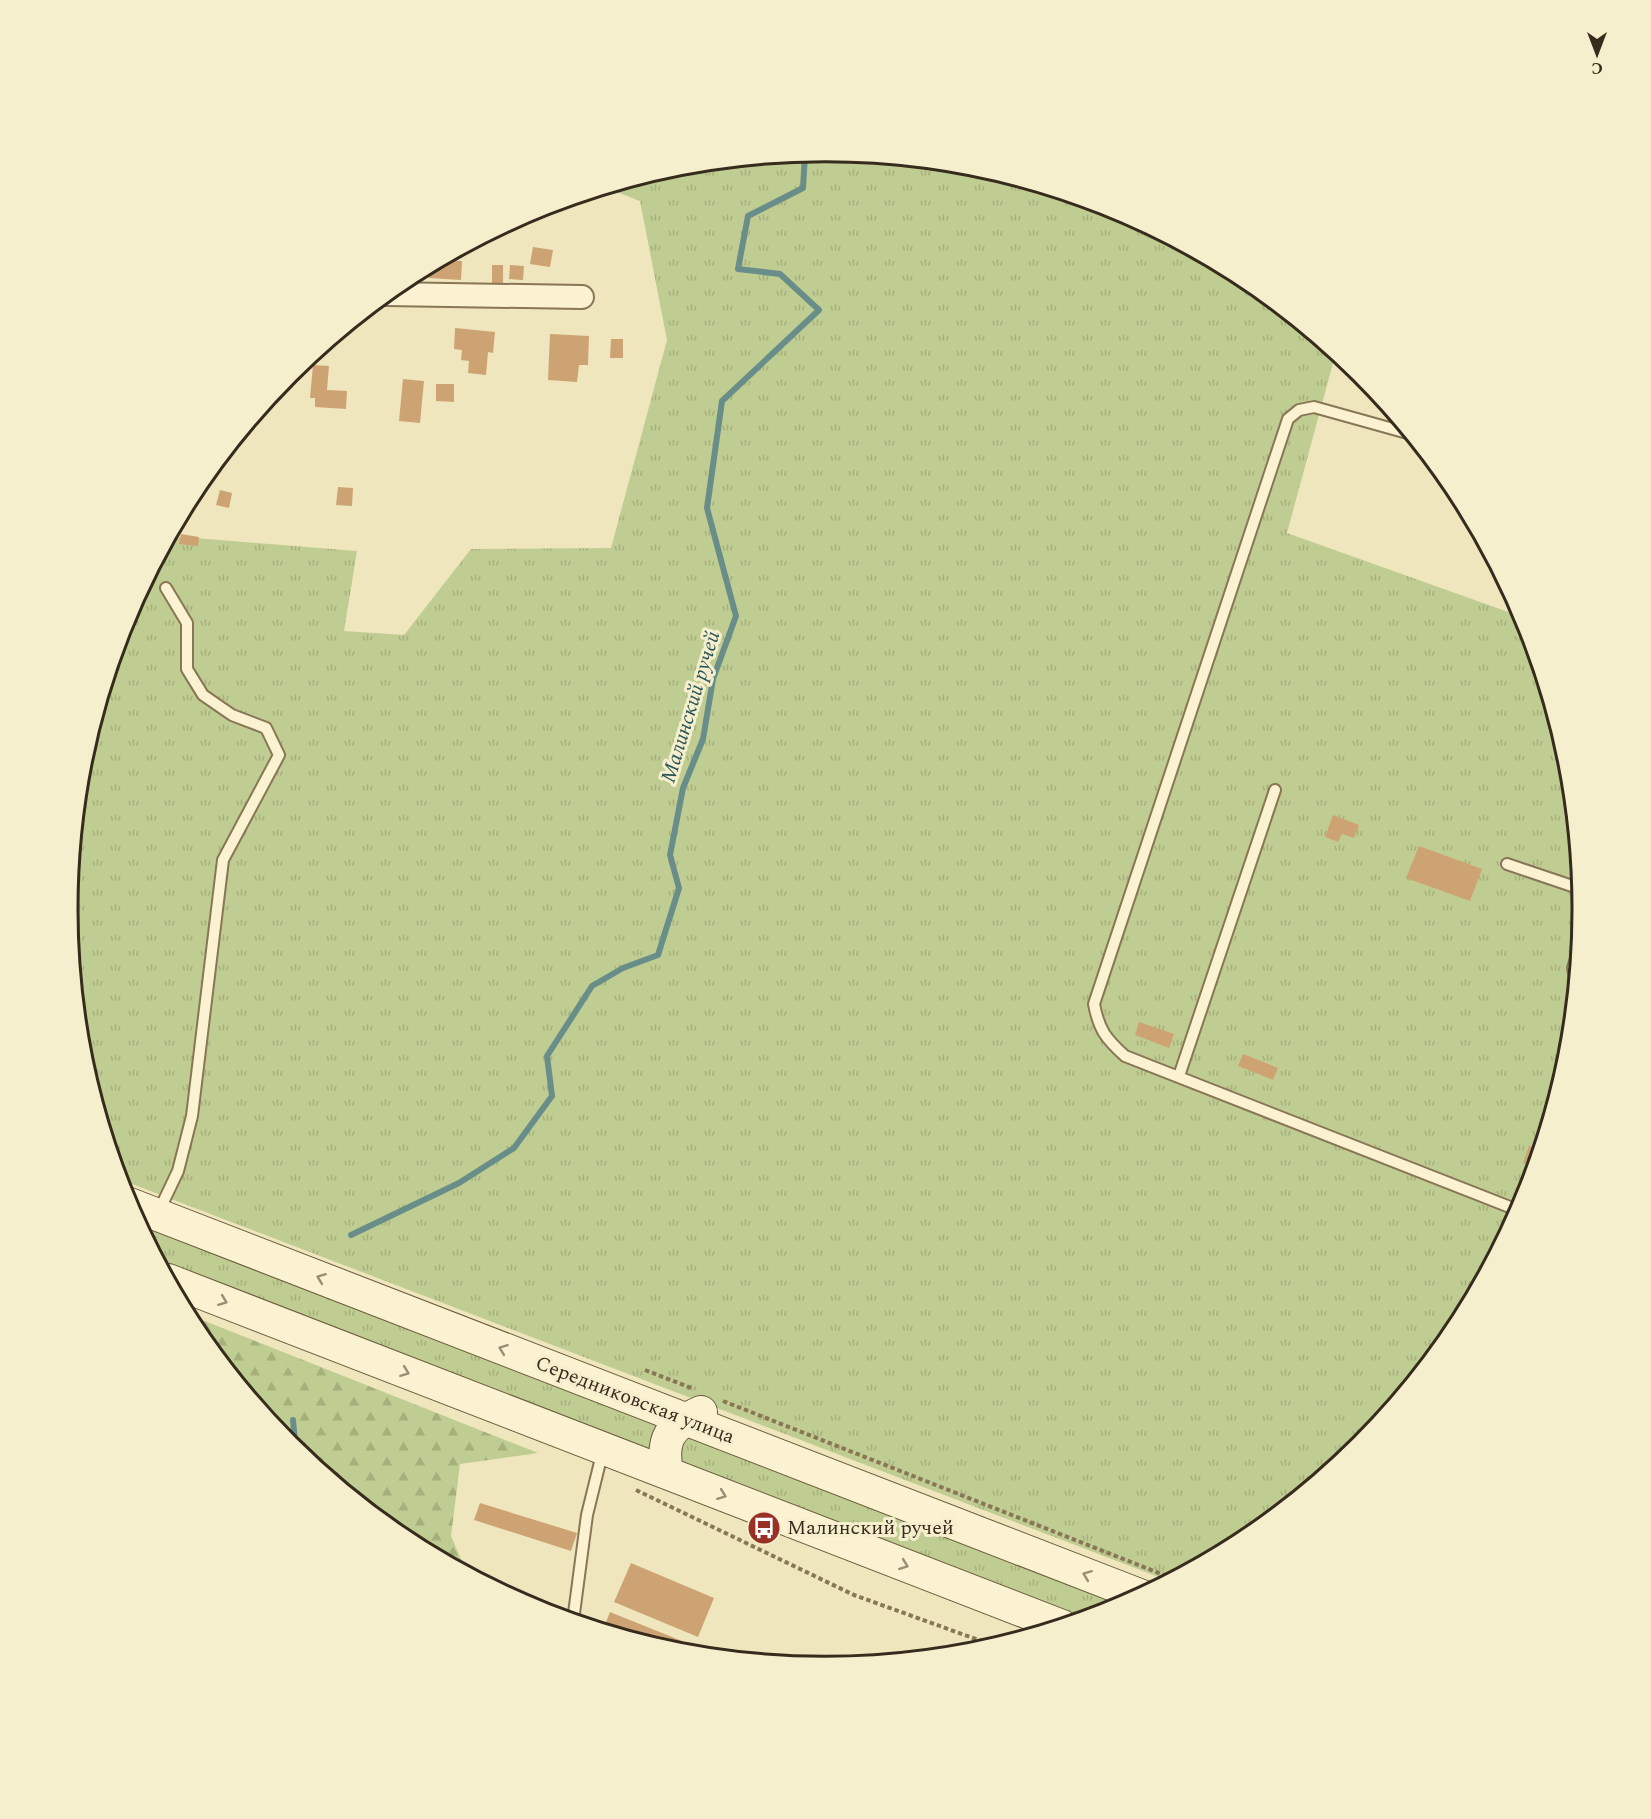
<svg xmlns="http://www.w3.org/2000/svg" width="1651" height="1819" font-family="Spectral,serif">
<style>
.grass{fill:url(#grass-tufts)}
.forest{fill:url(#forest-firs)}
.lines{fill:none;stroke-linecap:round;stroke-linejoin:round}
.stream{stroke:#698e89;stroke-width:6}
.building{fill:#cea373}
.lane-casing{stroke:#887656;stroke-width:14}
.street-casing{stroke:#887656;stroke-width:26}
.secondary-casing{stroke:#69573a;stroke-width:34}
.path{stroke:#887656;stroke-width:4;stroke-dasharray:4.5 3;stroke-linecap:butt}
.lane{stroke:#faf2d1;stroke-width:10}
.street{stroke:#faf2d1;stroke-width:22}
.secondary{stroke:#faf2d1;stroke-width:32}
.oneway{stroke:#988e76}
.labels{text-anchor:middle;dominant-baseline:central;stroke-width:6;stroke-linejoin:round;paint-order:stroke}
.street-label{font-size:20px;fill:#362b1c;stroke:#f6efce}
.poi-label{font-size:20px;fill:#362b1c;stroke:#f6efce;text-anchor:start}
.water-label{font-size:21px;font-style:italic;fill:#2a5557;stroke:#f6efce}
.rim{fill:none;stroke:#362b1c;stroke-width:3}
</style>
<defs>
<pattern id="grass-tufts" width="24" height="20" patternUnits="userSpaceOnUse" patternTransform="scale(1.5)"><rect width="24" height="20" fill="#c0cd92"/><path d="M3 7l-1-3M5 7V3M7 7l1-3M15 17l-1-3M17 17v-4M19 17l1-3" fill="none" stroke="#a6b07d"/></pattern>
<pattern id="forest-firs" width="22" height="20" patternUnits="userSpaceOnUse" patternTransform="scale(1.5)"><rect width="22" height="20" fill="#c0cd92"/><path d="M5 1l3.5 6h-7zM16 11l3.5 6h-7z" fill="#a6b07d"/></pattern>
</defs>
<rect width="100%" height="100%" fill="#efe6be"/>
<path class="grass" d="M826 152 974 166 1116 209 1247 279 1336 352 1287 533 1525 618 1569 762 1583 910 1569 1058 1526 1200 1456 1331 1361 1446 1246 1540 1169 1581 119 1179 82 1057 68 909 82 761 125 619 170 536 357 551 344 631 404 635 471 549 611 548 667 340 640 201 606 188 678 166Z
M135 1218 1125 1605 1115 1610 1073 1623 161 1266Z"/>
<path class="forest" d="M187 1314 538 1453 460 1464 451 1536 467 1573 404 1540 289 1445 195 1330Z"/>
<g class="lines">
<path class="stream" d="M351 1235 459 1183 514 1148 552 1096 547 1056 592 986 623 968 658 955 679 888 670 855 683 788 703 739 713 679 736 616 707 508 722 401 819 310 780 274 738 269 748 216 803 188 805 154
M293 1420 296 1451"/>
</g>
<path class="building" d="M533 247 553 250 550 267 530 264Z
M441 260 462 261 461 280 429 278 430 266Z
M492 265H503V284H492Z
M510 265 524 266 523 280 509 279Z
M455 328 495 332 493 353 488 352 486 375 468 373 469 361 461 360 462 350 454 349Z
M550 334 589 336 588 365H579L577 382 548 380Z
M611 339H623V358H610Z
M313 365 329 366 327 390 347 391 346 409 315 407V398H310Z
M403 379 424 381 420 423 399 421Z
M436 384H454V402L436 401Z
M338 487 353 488 352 506 336 505Z
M220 490 232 493 229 508 216 505Z
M181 534 199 537 198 546 179 544Z
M1333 815 1359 825 1354 838 1342 834 1338 842 1325 837Z
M1419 846 1482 869 1470 901 1406 878Z
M1139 1022 1174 1034 1169 1048 1135 1035Z
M1243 1054 1278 1068 1273 1080 1238 1066Z
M1529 1146 1541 1150 1536 1167 1523 1163Z
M480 1503 577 1533 571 1551 474 1520Z
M631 1563 714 1598 698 1637 614 1602Z
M610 1612 692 1645 688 1654 677 1653 603 1630Z"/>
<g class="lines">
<g class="lane-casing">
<path id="lane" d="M1411 434 1314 407 1299 410 1288 419 1094 1004C1099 1030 1106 1039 1125 1056L1520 1211
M1507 864 1581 889
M1576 984 1573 968 1580 945
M1179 1076 1275 790
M158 1213 178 1171 192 1116 223 860 279 755 266 728 232 715 203 695 187 669V623L166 588
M573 1621 587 1515 603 1450"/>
</g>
<g class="street-casing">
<path id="street" d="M386 294 582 297"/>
</g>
<g class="secondary-casing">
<path id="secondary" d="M127 1203 1142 1596
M168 1280 1062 1626
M667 1473C661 1439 669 1426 701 1412"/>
</g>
<path class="path" d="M645 1370 694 1389
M723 1401 1174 1579
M636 1490 854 1595 995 1646"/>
<use href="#lane" class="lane"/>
<use href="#street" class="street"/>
<use href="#secondary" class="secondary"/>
</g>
<defs><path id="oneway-chevron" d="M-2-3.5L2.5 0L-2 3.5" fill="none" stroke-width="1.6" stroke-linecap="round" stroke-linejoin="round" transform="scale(1.5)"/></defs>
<g class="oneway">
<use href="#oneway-chevron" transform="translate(321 1278) rotate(-159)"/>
<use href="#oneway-chevron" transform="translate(223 1301) rotate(21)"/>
<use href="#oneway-chevron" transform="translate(503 1349) rotate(-159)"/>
<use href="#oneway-chevron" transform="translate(405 1372) rotate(21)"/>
<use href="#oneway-chevron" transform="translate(722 1495) rotate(21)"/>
<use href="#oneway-chevron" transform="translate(904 1565) rotate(21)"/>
<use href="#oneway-chevron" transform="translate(1087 1575) rotate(-159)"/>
</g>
<defs>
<g id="bus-disc" transform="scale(1.725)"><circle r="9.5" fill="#983025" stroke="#f6efce"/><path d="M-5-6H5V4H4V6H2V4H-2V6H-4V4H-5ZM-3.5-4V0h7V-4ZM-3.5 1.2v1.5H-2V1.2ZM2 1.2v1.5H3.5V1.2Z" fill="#fff"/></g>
</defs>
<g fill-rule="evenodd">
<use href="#bus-disc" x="764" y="1528"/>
</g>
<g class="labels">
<g class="street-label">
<text transform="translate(635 1400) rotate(21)">Середниковская улица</text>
</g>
<g class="poi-label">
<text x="787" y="1528">Малинский ручей</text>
</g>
<g class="water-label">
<text transform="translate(691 707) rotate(-73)">Малинский ручей</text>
</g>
</g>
<path d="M0 0H1651V1819H0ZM78 909a747 747 0 1 1 1494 0a747 747 0 1 1-1494 0Z" fill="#f6efce" fill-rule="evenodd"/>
<path class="rim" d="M78 909a747 747 0 1 1 1494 0a747 747 0 1 1-1494 0Z"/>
<g transform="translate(1597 54) rotate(180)" stroke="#f6efce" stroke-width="4.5" paint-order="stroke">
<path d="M0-4.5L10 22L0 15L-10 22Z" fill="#362b1c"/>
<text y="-9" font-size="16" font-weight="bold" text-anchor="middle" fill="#362b1c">С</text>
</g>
</svg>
